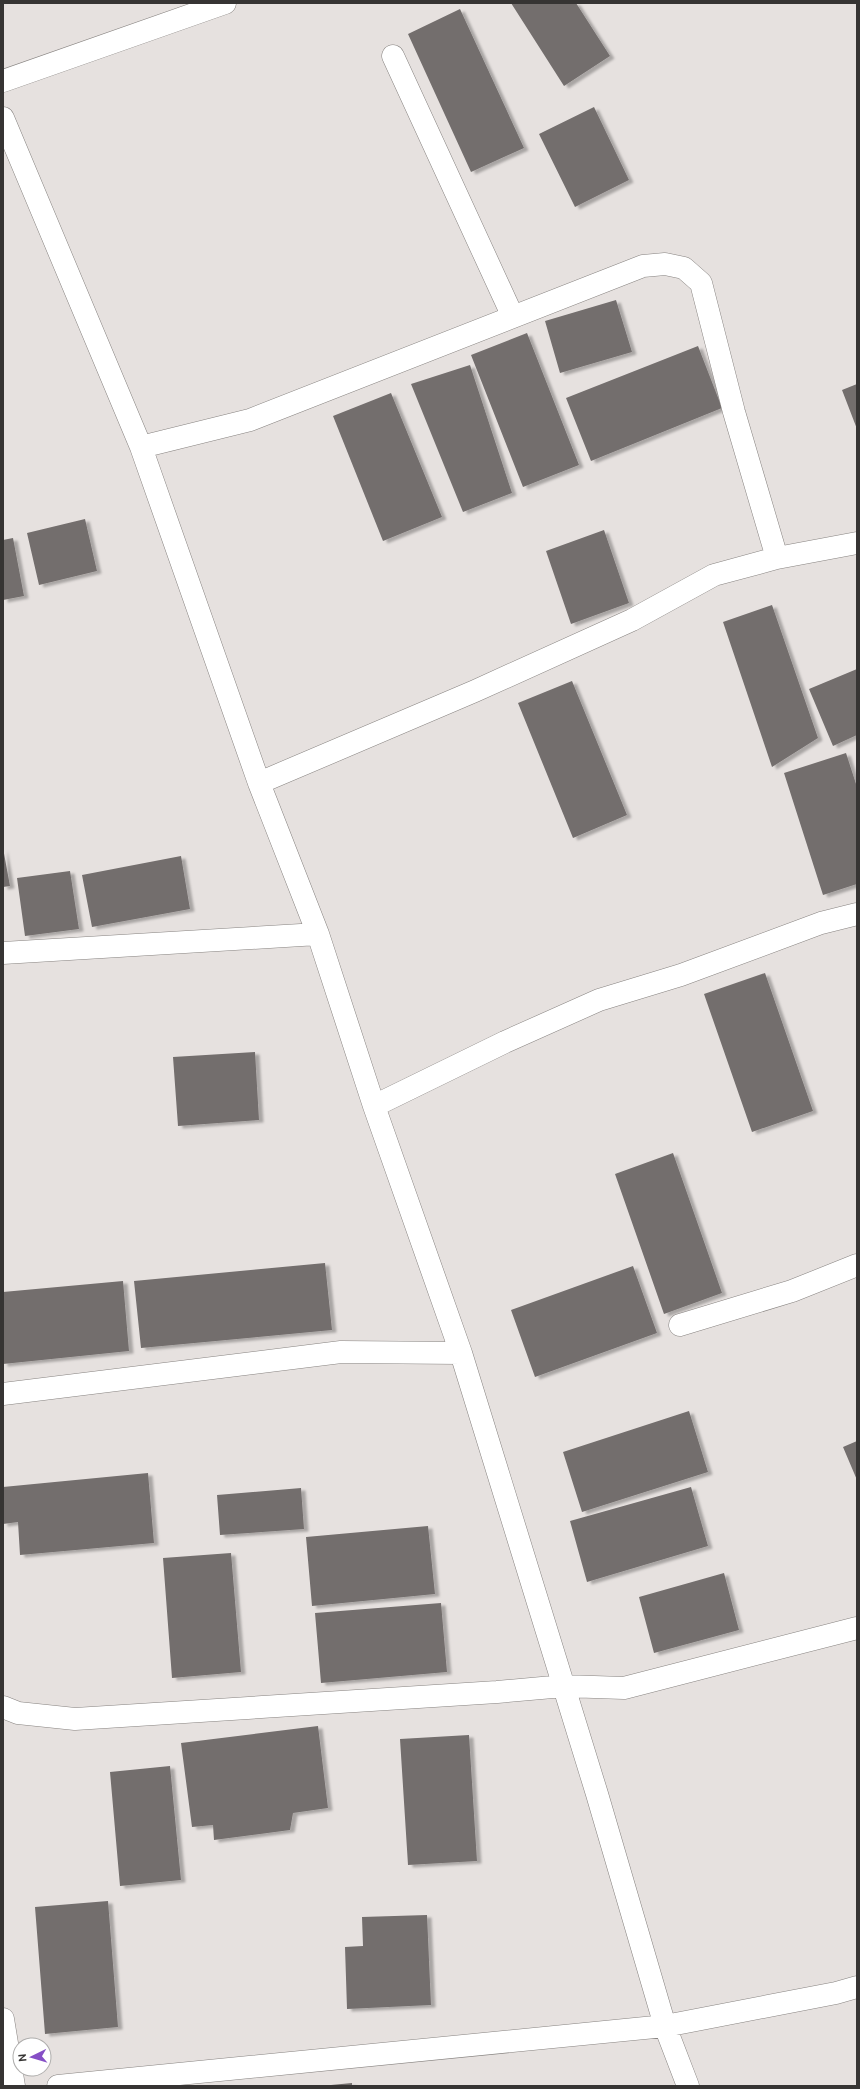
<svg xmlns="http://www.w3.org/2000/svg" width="860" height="2089" font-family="Ubuntu,sans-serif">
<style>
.building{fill:#736e6d;filter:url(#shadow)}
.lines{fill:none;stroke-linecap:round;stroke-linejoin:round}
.street-casing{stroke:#878380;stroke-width:23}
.street{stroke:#fff;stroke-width:22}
</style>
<defs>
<filter id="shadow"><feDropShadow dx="4.5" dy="2.5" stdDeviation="1" flood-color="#0004"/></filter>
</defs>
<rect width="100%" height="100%" fill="#e6e1df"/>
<path class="building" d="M511 3H576L610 56 564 86Z
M460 9 524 148 471 172 408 34Z
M594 107 629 180 575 207 539 134Z
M616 300 632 352 560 373 545 321Z
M527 333 579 465 523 487 471 355Z
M698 346 722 408 591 461 566 398Z
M470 365 512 493 463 512 411 384Z
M857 384V429L842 390Z
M391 393 442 517 383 541 333 416Z
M85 519 97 571 39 585 27 533Z
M604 530 629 603 571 624 546 551Z
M13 538 24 596 3 600V540Z
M772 605 818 738 772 767 723 622Z
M857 669V735L833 746 809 689Z
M572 681 627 815 573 838 518 703Z
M846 753 857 787V884L823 895 784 773Z
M3 848 10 886 3 887Z
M181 856 190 909 92 927 82 875Z
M70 871 79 929 25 936 17 878Z
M765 973 813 1111 752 1132 704 994Z
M255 1052 259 1120 178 1126 173 1057Z
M673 1153 722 1293 664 1314 615 1174Z
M325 1263 332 1330 141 1348 134 1281Z
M633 1266 657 1333 535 1377 511 1310Z
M123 1281 129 1351 3 1364V1292Z
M689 1411 708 1472 582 1512 563 1452Z
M857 1441V1480L843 1447Z
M148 1473 154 1543 20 1555 18 1522 3 1524V1487Z
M691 1487 708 1546 587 1582 570 1521Z
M301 1488 304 1529 220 1535 217 1495Z
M428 1526 435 1594 312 1606 306 1537Z
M231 1553 241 1672 172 1678 163 1558Z
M724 1573 739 1630 654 1653 639 1597Z
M441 1603 447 1672 321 1683 315 1613Z
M318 1726 328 1808 293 1813 290 1830 214 1840 213 1825 192 1827 181 1743Z
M469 1735 477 1861 408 1865 400 1739Z
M170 1766 181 1880 120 1886 110 1772Z
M108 1901 118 2027 45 2034 35 1907Z
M427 1915 431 2005 347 2009 345 1947 363 1946 362 1917Z
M352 2083V2086H331V2085Z"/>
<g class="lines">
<g class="street-casing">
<path id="street" d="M393 56 513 317
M3 81 225 3
M3 118 141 447 259 783 318 934 374 1106 461 1353 597 1794 665 2026 688 2086
M141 447 250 420 643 266 665 264 684 268 701 283 734 412 777 558
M259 783 475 691 632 620 714 575 777 558 857 543
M3 953 318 934
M374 1106 505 1042 599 1000 681 975 821 923 857 914
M680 1325 792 1291 857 1265
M3 1394 341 1352 461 1353
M3 1707 18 1713 75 1719 497 1692 564 1686 624 1688 857 1628
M3 2019 14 2086
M58 2086 665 2026 836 1993 857 1987"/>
</g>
<use href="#street" class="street"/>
</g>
<rect width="860" height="2089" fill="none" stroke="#363433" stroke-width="8"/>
<g transform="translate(32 2057) rotate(265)"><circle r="19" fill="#ffffff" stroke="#afaead"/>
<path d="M0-3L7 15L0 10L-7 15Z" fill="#864fc6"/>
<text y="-6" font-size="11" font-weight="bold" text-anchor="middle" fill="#363433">N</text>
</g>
</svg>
